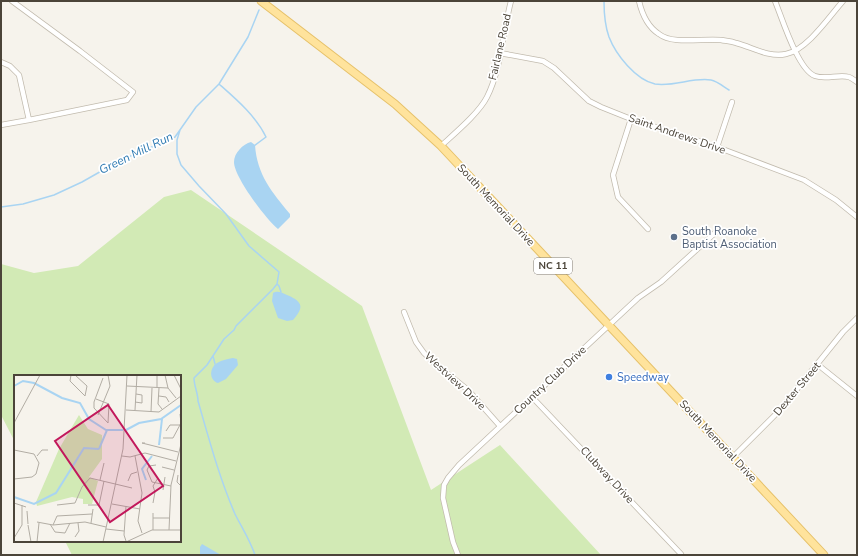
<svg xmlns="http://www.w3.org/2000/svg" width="858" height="556" font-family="'Nunito Sans',sans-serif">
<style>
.green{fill:#d2eab5}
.water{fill:#a9d4f2}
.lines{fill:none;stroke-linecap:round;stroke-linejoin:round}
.stream{stroke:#a9d4f2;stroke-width:1.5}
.minor-casing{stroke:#c2bbae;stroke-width:6}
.primary-casing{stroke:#e6c16a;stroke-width:9}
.minor{stroke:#fff;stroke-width:4.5}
.primary{stroke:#ffe39c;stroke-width:7}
.service-dot{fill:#5c6f8a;stroke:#fff;stroke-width:1.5}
.shop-dot{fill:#3f7fe0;stroke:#fff;stroke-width:1.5}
.labels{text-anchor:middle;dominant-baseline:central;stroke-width:3.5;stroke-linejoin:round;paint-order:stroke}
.shield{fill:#fff;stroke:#817c74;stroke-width:1}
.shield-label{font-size:10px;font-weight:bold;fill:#4b4439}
.street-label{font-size:11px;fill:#4b4439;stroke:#fff}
.service-label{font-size:11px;fill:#4e5e75;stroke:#fff;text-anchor:start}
.shop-label{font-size:11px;fill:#366cbe;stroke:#fff;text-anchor:start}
.water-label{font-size:12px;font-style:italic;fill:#2e7ab2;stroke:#fff}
.inset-river{fill:none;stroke:#a9d4f2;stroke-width:2}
.inset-road{fill:none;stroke:#b2ada4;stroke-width:1}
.view{fill:#c2185b;fill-opacity:0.15;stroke:#c2185b;stroke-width:2}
.inset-edge{fill:none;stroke:#4b4439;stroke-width:2}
</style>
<rect width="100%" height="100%" fill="#f6f3ec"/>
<path class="green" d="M191 190 362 306 431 490 500 445 601 555H72L65 541H180V376H15V442L1 415V264L34 273 78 266 164 197Z"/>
<path class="water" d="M251 142 255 145C257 175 272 192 290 214V217L278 229C266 219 234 177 234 162 234 153 243 144 251 142Z
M275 292C280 291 282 293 287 295 302 301 305 307 293 320L287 321 278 318 272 301 273 293Z
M233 358 237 359 238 365 226 379 218 383C209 380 209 368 217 363 222 360 228 359 233 358Z
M202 544 221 555H200V547Z"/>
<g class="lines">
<path class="stream" d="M604 1C604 13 605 26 609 37 616 55 636 80 655 84 674 87 693 77 711 80 717 81 724 87 729 90
M219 84C236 99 256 116 266 137L254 146
M180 130 177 140V154L181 165 199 186 226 214 249 246 279 272 277 284 273 289 236 326 234 330 224 339 207 365 194 378C194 386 198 393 198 401 209 439 219 477 235 514 242 528 250 540 255 555
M1 207 23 204 54 195 82 182 119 161 175 137 196 107 219 84 248 37 259 10
M277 284 279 286 281 292
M213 356 215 364"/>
<g class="minor-casing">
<path id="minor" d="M639 1C642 14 648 27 659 34 673 45 703 38 721 40 726 41 731 41 736 43 752 47 769 58 786 54 807 50 829 17 843 1
M775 1C782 18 798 70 815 76 826 80 839 74 849 77 852 78 855 81 857 82
M500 53 543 61 554 68 589 101 601 107 631 119 717 147 804 180 836 200 857 217
M1 62 10 66 19 75 29 120
M631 119 613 175 618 197 648 229
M1 125 29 120 127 100 133 92 80 51 12 1
M441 146C455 133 479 113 487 97 501 70 503 31 511 1
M717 147 732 102
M404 312 416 342 424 353 432 361 468 390 500 426
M817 364 857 396
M532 397 681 554 680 555
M733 457 780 410 843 332 857 318
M458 555 453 542 443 498 444 485 448 478 459 465 638 298 661 282 716 232"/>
</g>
<g class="primary-casing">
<path id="primary" d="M261 1 395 104 441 146 824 555"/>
</g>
<use href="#minor" class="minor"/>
<use href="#primary" class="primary"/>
</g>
<circle class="service-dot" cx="674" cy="237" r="4"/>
<circle class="shop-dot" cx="609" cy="377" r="4"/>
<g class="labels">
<rect class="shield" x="534" y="258" width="38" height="16" rx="3"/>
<g class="shield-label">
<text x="553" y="266">NC 11</text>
</g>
<g class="street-label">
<text transform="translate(500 47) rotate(-77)">Fairlane Road</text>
<text transform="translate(677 134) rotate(19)">Saint Andrews Drive</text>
<text transform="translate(496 205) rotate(47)">South Memorial Drive</text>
<text transform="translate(550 380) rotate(-43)">Country Club Drive</text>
<text transform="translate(455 381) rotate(43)">Westview Drive</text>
<text transform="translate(797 389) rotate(-50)">Dexter Street</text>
<text transform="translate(718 441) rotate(47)">South Memorial Drive</text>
<text transform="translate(607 475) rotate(47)">Clubway Drive</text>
</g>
<g class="service-label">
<text x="682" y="231">South Roanoke<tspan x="682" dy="13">Baptist Association</tspan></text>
</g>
<g class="shop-label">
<text x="617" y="377">Speedway</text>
</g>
<g class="water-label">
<text transform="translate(136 153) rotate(-26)">Green Mill Run</text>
</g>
</g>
<g transform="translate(14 375)">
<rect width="167" height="167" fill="#f6f3ec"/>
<path d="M65 40 74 54 88 60V84L75 102 84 106 78 129H69V124L58 122 23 131 22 127 45 74Z" fill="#d2eab5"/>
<path class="inset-river" d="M0 11 9 6 20 8 48 23 66 28 75 44 92 55H109M112 55 125 48 147 44 167 30M145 70 148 44M85 74 93 55M132 105 128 94 138 81M0 122 20 129 42 118 70 73 85 74"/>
<path class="inset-road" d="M57 0 56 6 71 21 73 11 61 0M151 0 154 13M160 0 167 14M113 11 154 13 162 23M143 13V0M145 13 144 29 148 34M145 21 152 22 155 27M82 24 95 29 94 48 80 33V27L89 3M121 27 128 28V20L122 19M112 35 145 37 167 21M121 35 123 0M137 37 138 13M84 40 96 11 94 0M0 48 26 0M152 56 156 50H167M149 63H159L167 48 166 39M131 68H128L164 77M0 75 20 79 25 88 22 99 18 102 0 104M23 81 28 75H34M108 81 116 82 131 78 162 86M121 81 128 118 124 146 128 158M142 90 135 91 133 95 138 107 157 111M148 92 160 95M164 100 163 107 167 111M86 105 90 88M114 106 117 99 123 97M149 115 151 102M0 128 12 132M139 128 141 117 139 111 144 103M98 129 126 134M43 130 61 128 68 112 76 103 118 113M74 130H85L90 106M112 131 110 160 112 166M13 136 14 149M139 143H155M23 147 39 150 71 147 92 152M77 148 79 134M36 149 41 157 51 158 56 148M14 150 17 167M39 150 43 141 78 139M92 154 110 156M139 155V138M155 155 157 110 167 69M61 162 65 156 64 148M0 163 8 150V130M23 167 25 148M89 167 109 74 113 0M112 167 138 155H167"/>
<path class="view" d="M94 30 149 111 96 147 41 66Z"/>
<rect width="167" height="167" class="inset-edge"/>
</g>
<rect width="858" height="556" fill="none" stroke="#4b4439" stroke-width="4"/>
</svg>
